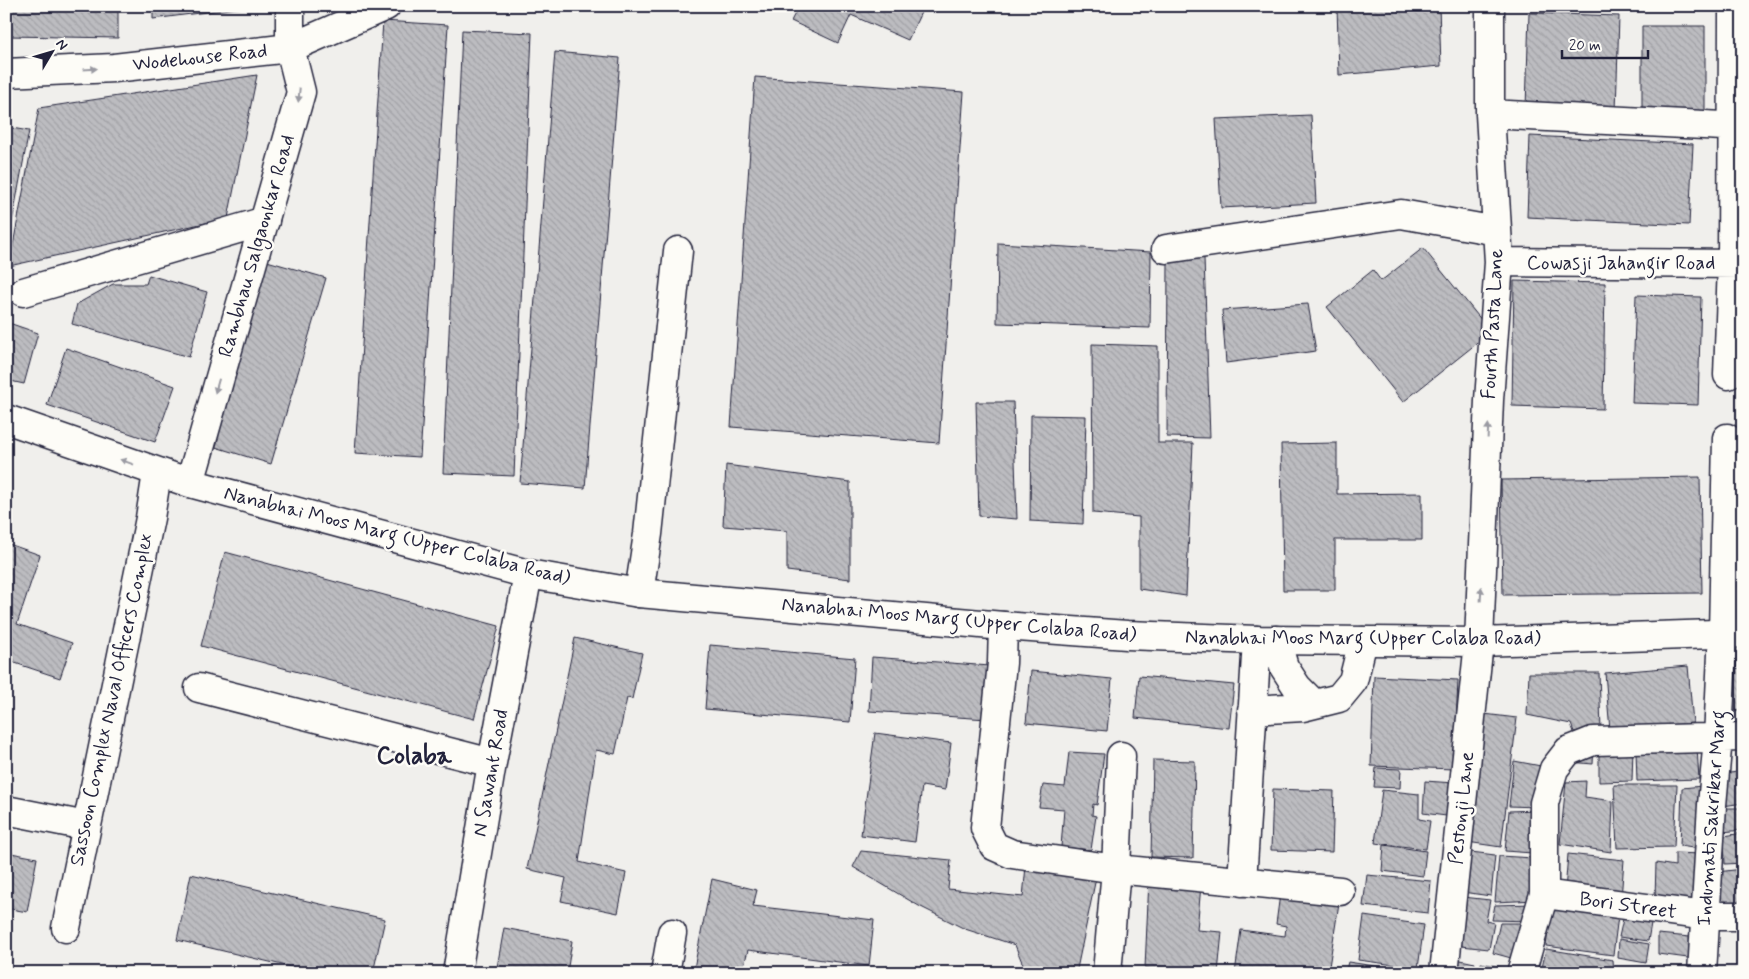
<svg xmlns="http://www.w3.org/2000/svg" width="1749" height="979" font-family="Mynerve,sans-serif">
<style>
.building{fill:url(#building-back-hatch);stroke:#22223b}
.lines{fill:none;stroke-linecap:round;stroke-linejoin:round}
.minor-casing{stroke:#22223b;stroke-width:31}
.major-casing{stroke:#22223b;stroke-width:31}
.minor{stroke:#fdfcf7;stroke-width:28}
.major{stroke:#fdfcf7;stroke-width:28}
.oneway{fill:#9a9aa2}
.labels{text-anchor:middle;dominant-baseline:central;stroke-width:5;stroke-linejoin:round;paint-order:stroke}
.street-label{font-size:20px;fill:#22223b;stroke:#fdfcf7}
.district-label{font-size:25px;font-weight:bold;fill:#22223b;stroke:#fdfcf7}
</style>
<defs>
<pattern id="building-back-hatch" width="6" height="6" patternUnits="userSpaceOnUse" patternTransform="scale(1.25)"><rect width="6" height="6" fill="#bcbcc0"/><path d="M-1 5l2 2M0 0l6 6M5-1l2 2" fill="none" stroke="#a1a1a6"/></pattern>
</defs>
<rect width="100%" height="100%" fill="#f0efec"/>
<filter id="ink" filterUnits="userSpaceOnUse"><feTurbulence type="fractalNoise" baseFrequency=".02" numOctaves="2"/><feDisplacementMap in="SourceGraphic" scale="10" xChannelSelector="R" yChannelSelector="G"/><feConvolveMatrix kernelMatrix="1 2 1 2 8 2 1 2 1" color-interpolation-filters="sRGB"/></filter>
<g filter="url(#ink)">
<path class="building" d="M9 6H118V38L9 36Z
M153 6H253L153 19Z
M799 6H924L908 40 851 15 838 43 791 21Z
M1337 6H1439L1441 66 1339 75Z
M1529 13 1619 16 1616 111 1526 108Z
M383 21 448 25 420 457 355 453Z
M1642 26H1705V115H1642Z
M462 30 532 33 514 476 443 473Z
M555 52 620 58 585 488 520 483Z
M257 75 228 218 9 266 39 108Z
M755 77 964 92 939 443 731 427Z
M1311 115 1316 203 1221 208 1216 119Z
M6 127 29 131 6 254Z
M1530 136 1693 144 1689 225 1527 217Z
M998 243 1151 252 1150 328 997 323Z
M1423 248 1491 332 1403 402 1327 307 1373 270 1381 281Z
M1204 258 1210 438 1167 437 1168 260Z
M267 261 326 278 271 464 212 446Z
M149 275 207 292 189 357 72 324 77 304 113 284H146Z
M1514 281 1605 283 1603 409 1512 406Z
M1636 295 1701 297 1698 405 1632 403Z
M1308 304 1316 351 1226 363 1222 310Z
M6 322 38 333 24 384 6 380Z
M1092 344 1158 346V443H1193L1186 596 1139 589V517L1093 513Z
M66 348 175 386 155 442 47 405Z
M1742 394H1743V588L1730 587Z
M976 402H1013L1017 519 979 516Z
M1031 415 1086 416 1083 524 1030 521Z
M1337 443V494L1422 493V540H1335V590H1283L1281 444Z
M726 465 850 482V579L787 571V531L723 526Z
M1700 477 1702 593 1503 595 1501 480Z
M6 543 40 555 17 624 72 643 60 678 6 660Z
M225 552 499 626 474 719 201 646Z
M575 638 642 653 632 699 627 698 615 754 596 750 579 862 626 873 618 913 561 901 566 878 527 869Z
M710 645 855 658 850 722 705 709Z
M872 657 990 666 987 719 869 711Z
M1688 666 1693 723 1610 730 1605 673Z
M1743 669V711H1731L1730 670Z
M1031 671 1112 679 1107 731 1026 723Z
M1529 673H1599L1601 730 1574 732 1571 724 1527 715Z
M1139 676 1234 685 1229 728 1135 718Z
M1374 676 1458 680 1454 769 1371 766Z
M1484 714 1517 718 1501 847 1467 842Z
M875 733 951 743 945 790 922 786 915 842 861 835Z
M1594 746 1593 764 1570 762Z
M1599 748H1633L1632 781 1599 782Z
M1697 748 1699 779 1637 781 1636 751Z
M1069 752 1104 754 1097 805 1093 804 1092 815 1096 816 1091 850 1061 847 1064 809 1039 807 1043 785 1065 787Z
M1153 760 1195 761 1193 858 1151 857Z
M1514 761 1541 766 1536 807 1509 806Z
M1376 768 1401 769 1400 788 1374 787Z
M1743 771V803L1723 806 1718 775Z
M1425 781 1454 783V817L1423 813Z
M1586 781 1585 797 1613 801 1611 852 1560 844 1566 782Z
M1614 785H1677L1674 847 1617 848Z
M1702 786 1699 849 1680 846 1682 788Z
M1273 789 1334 791 1332 852 1271 850Z
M1382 790 1419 794V819L1430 821 1426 849 1375 843Z
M1721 808H1743V830L1722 832Z
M1537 810 1532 853 1505 851 1509 811Z
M1743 833V863L1725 864 1724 836Z
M1384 845 1426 851 1423 876 1382 871Z
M861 851 951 860 948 889 1023 897 1026 866 1097 873 1077 969 1024 967 1015 945 965 929 919 906 853 867Z
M1463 851 1495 855 1491 896 1462 892Z
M6 852 37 858 27 912 6 908Z
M1675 853 1701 854 1700 905 1655 898 1656 863 1675 866Z
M1568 854 1624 860 1621 899 1565 891Z
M1499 856 1534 858 1536 900 1495 902Z
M1743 869V907L1716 906 1717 872Z
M191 874 385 919 373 973H316L177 940Z
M1367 875 1431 881 1428 913 1363 906Z
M712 879 757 890 753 906 874 920 869 966 748 950 742 973H693Z
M1149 879 1201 885 1197 930 1222 932 1218 973H1196L1145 968Z
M1280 894 1339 903 1328 973H1235L1241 930 1285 936 1286 926 1276 924Z
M1454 896 1490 900 1486 921 1494 923 1489 949 1452 945Z
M1534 904 1532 921 1492 920 1495 905Z
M1551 907 1618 916 1613 955 1546 946Z
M1364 916 1424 925 1418 968 1358 960Z
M1623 919 1651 923 1648 941 1619 937Z
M1500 923H1532L1522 961 1493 953Z
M504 928 572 941 567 973H496Z
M1658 934 1690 937 1694 939 1695 959 1658 954Z
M1619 939 1649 944 1646 963 1618 958Z
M1546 949 1613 960 1614 973H1541Z
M1451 958 1475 963 1474 973H1450Z
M1348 962 1415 972 1414 973H1345Z
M1481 963 1516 970 1515 973H1479Z
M1644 969 1685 972V973H1644Z"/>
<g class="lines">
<g class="minor-casing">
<path id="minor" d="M290 6V48L386 6
M1490 114 1743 127
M1166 249 1401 214 1497 231
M1499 262 1743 264
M23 292 265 221
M1728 375 1732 264 1733 14
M639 593 648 534 678 251
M1003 626 1002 663 985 828 994 846 1012 854 1116 869 1340 891
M1276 640 1284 667 1297 687 1314 704
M199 688 492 763
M1252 710 1303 707 1339 698 1353 681 1363 641
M6 810 86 826
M1242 882 1257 640
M1544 894 1706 916H1743
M66 928 150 518 157 473
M457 973 492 763 528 574
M665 973 672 933
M1107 973 1116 869 1121 756
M1444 973 1479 642 1489 400 1499 262 1490 114V6
M1521 973 1544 894V803L1554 769 1568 751 1593 741 1743 737
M1702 973 1712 805 1718 738 1723 633 1727 438"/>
</g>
<g class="major-casing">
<path id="major" d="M6 73 114 68 290 48 301 92 190 483
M6 419 190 483 528 574 639 593 1003 626 1127 635 1257 640 1479 642 1743 633"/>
</g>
<use href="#minor" class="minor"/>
<use href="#major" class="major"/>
</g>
<defs><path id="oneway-solid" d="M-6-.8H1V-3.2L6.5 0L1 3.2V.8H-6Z" transform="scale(1.25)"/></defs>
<g class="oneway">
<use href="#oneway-solid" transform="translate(90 69) rotate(-3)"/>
<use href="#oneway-solid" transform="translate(299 95) rotate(96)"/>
<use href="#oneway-solid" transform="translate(217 386) rotate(106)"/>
<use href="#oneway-solid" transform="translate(1488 431) rotate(-87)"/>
<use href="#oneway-solid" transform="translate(127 462) rotate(-160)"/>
<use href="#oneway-solid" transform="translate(1481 594) rotate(-87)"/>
</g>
</g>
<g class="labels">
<g class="street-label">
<text transform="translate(200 58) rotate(-6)">Wodehouse Road</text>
<text transform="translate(257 246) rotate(-74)">Rambhau Salgaonkar Road</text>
<text x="1621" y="263">Cowasji Jahangir Road</text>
<text transform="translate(1493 324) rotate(-87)">Fourth Pasta Lane</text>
<text transform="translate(397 536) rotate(14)">Nanabhai Moos Marg (Upper Colaba Road)</text>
<text transform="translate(959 620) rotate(5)">Nanabhai Moos Marg (Upper Colaba Road)</text>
<text x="1363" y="638">Nanabhai Moos Marg (Upper Colaba Road)</text>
<text transform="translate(112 700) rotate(-78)">Sassoon Complex Naval Officers Complex</text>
<text transform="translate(491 773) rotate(-80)">N Sawant Road</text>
<text transform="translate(1462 808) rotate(-84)">Pestonji Lane</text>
<text transform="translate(1712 818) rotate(-86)">Indumati Sakrikar Marg</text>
<text transform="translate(1628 906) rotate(8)">Bori Street</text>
</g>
<g class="district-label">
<text x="414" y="756">Colaba</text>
</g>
</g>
<rect width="1749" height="979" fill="none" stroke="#fdfcf7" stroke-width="25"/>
<rect x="12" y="12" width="1724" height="954" fill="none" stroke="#22223b" stroke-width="2" filter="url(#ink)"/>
<g transform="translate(52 52) rotate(52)" stroke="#fdfcf7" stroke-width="4" paint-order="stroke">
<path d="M0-4L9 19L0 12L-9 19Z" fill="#22223b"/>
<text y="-8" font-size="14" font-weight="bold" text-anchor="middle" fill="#22223b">N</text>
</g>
<path d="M1562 50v8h86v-8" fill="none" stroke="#22223b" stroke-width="2.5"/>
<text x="1569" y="50" font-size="15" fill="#22223b" stroke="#fdfcf7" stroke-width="4" paint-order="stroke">20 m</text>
</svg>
